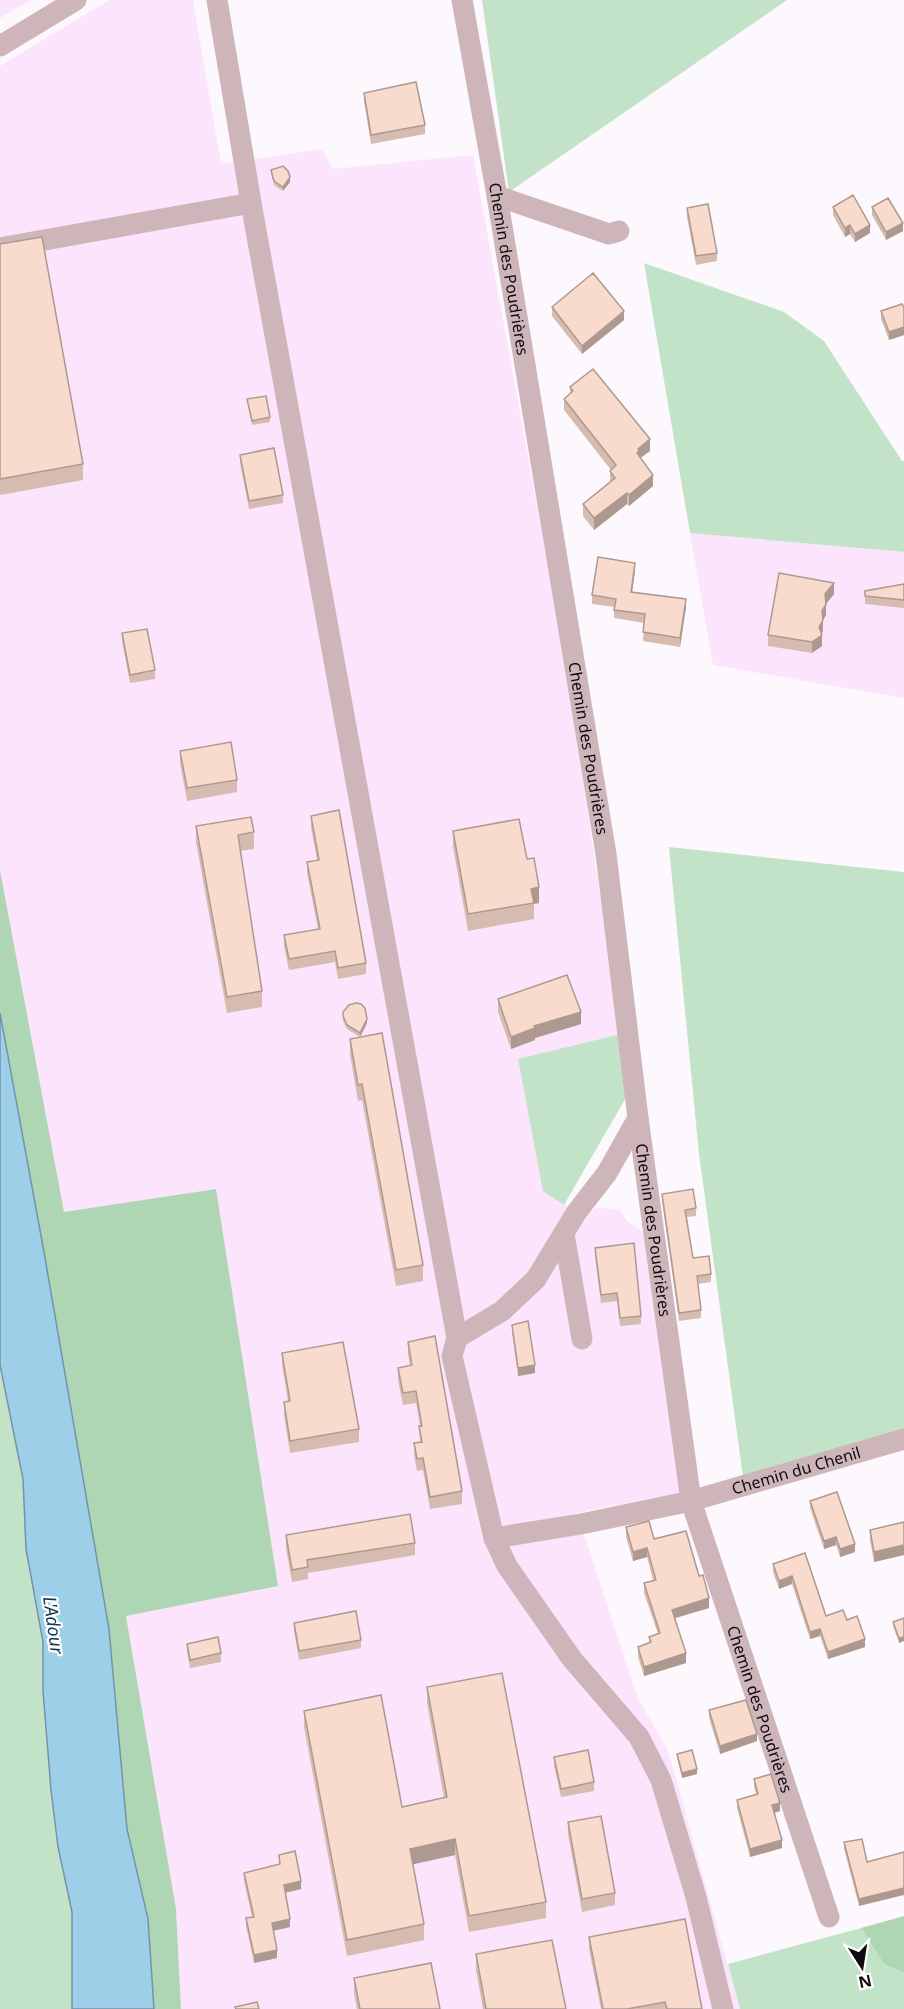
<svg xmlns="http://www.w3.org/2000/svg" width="904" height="2009" font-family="'Noto Sans',sans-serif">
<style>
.built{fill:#fbe4fc}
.green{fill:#c3e3c8}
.forest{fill:#aed6b4}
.water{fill:#9dcfe9;stroke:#7394a8;stroke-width:1.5}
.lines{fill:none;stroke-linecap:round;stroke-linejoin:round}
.minor{stroke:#ceb5b9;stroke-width:21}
.wall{fill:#d6bcb0}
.shaded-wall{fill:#ae9990}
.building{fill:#f9dbcd;stroke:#ae9990;stroke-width:1.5}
.labels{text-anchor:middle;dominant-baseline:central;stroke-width:4.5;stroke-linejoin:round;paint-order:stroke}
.street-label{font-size:16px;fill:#100911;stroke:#fff}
.water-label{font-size:18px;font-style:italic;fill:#0f394c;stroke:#fff}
</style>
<rect width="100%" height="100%" fill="#fdf8fd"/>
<path class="built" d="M0 0H31L0 18Z
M109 0H193L221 164 322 149 333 169 473 155 562 642 621 1034 518 1060 544 1191 585 1218 596 1208 619 1209 628 1222 644 1232 681 1492 577 1513 638 1699 668 1750 740 2009H181L176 1909 126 1616 278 1586 215 1189 64 1213 0 870V66Z
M690 533 904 552V698L713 665Z"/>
<path class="green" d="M482 0H787L509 192Z
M644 263 784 312 824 341 902 461H904V552L690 533Z
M669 847 904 872V1430L743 1477 699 1154Z
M621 1034 628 1094 564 1205 543 1191 518 1059Z
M0 1365 23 1479 26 1549 43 1642V1691L51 1790 58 1847 72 1912V2009H0Z
M861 1928 884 1964 904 1973V2009H740L728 1964Z"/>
<path class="forest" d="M0 870 64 1212 216 1189 278 1586 126 1616 176 1909 181 2009H154L148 1919 127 1829 109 1629 44 1252 0 1013Z
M904 1916V1973L884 1964 861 1928Z"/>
<path class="water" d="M0 1013 44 1252 109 1629 127 1829 148 1919 154 2009H72V1912L58 1847 51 1790 43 1691V1642L26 1549 23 1479 0 1365Z"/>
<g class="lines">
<g class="minor">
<path d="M217 0 251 203 457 1338"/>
<path id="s1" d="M462 0 497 196 606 854 638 1118 691 1501 829 1917"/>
<path d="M0 46 76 0"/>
<path d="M497 196 609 234 619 231"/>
<path d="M0 248 251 203"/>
<path d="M638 1118 607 1173 576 1213 536 1279 502 1311 457 1338 452 1356 494 1538 507 1566 572 1659 639 1737 661 1780 696 1897 723 2009"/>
<path d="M564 1234 582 1339"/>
<path id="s2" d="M494 1538 581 1524 691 1501 904 1439"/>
</g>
</g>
<path class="wall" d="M364 93 425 125V134L371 144 364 101Z
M271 170 290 182 283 191 274 185 271 174Z
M833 207 870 233 855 242 850 234 845 237 833 215Z
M872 207 903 231 886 240 872 215Z
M687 208 717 253V261L696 265 687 217Z
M0 244 83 464V480L0 495Z
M552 307 624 320 582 354 552 316Z
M904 307V335L889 340 881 319V311Z
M570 387 650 451 640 458 653 486 629 506 627 504 594 530 583 516V504L610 482V471L611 470 564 410V399L570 393Z
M247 399 270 417V422L252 425Z
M240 455 283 495V503L249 509 240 463Z
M635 571 632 592 686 607 680 647 643 641 644 623 614 618V607L592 604V595Z
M904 584V608L865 604V591Z
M834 594 826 604V615L823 620V631L821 634 822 646 812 653 768 646V635Z
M122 633 155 670V679L130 683 122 641Z
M180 751 237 780V792L187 801 180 763Z
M311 816 366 963V974L338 979 335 962 289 970 284 946V935L318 929 307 873V862L317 860 311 827Z
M196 826 254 832V849L240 851 262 991V1007L227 1013 196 842Z
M453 831 527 859 539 903 534 904V919L468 931 453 847Z
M498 999 581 1024 535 1038V1040L511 1049 498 1012Z
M343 1016 367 1023 360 1037 347 1029 343 1021Z
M350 1039 423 1265V1281L396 1286 362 1100 358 1101 350 1055Z
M662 1194 696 1208V1216L687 1217 693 1258 711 1274V1282L698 1284 701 1310V1318L679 1321 662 1201Z
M595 1248 641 1316V1324L620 1326 617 1301 601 1303 595 1256Z
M512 1325 535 1373 518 1376 512 1333Z
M408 1342 462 1491V1504L430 1509 423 1470 417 1471 414 1455V1443L420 1442 419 1426H420L416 1403 403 1405 398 1380V1368L410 1366 408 1354Z
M282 1353 359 1429V1442L290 1453 284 1415V1402L288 1401 282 1365Z
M810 1501 855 1552 840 1557 836 1545 824 1549 810 1508Z
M904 1522V1555L874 1562 870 1540V1530Z
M626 1527 654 1539 699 1576 709 1608 675 1618 686 1663 644 1676 638 1657V1647L649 1643V1637L658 1634 644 1593V1583L653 1580 647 1557 633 1561 626 1537Z
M286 1535 415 1543V1555L308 1573V1579L292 1582 286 1548Z
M805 1553 826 1616 847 1620 865 1647 828 1659 820 1636 810 1639 792 1584 779 1589 773 1572V1564Z
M904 1618 899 1643 893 1626V1622Z
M294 1623 361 1640V1648L299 1660 294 1631Z
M187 1644 221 1653V1662L190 1668 187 1652Z
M427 1687 546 1902V1918L469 1932 455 1855 413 1864 424 1924V1940L347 1956 304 1727V1711L402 1807 444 1798 427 1703Z
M709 1710 757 1741 720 1754 709 1718Z
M677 1754 697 1774 682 1778 677 1758Z
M554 1757 594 1782V1791L561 1797 554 1766Z
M754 1779 780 1811 775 1813 782 1848 750 1857 737 1808V1800L756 1794 754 1787Z
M568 1822 615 1893V1905L582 1912 568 1834Z
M844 1842 867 1862 859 1906 844 1849Z
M279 1855 301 1889 285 1893 290 1927 273 1931 277 1958 254 1963 246 1926V1918L252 1917 244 1881V1873L279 1864Z
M589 1937 702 2009H601L589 1949Z
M476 1954 566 2009H483L476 1970Z
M354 1978 440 2009H357L354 1994Z"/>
<path class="shaded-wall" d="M290 177V182L283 191V187Z
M903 223V231L886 240V232Z
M850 225V234L845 237V228Z
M870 225V233L855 242V234Z
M624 311V320L582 354V346Z
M904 327V335L889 340V332Z
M650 439V451L639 459 637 453 638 449Z
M653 475V486L629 506V495Z
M627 493V504L594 530V518Z
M635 563V571L631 601V592Z
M834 583V594L825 605V594Z
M686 599V607L680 647V638Z
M826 604V615L823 620V631L819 637 822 635V646L812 653V642L822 611Z
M539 887V903L534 904 531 889Z
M581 1012V1024L535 1038V1040L511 1049V1037L534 1026Z
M367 1019V1023L360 1037V1033Z
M535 1365V1373L518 1376V1368Z
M836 1537V1545L824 1549V1541Z
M855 1544V1552L840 1557V1549Z
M904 1545V1555L874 1562V1552Z
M647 1548V1557L633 1561V1552Z
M792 1576V1584L779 1589V1581Z
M709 1598V1608L672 1619V1610Z
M820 1629V1636L810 1639V1632Z
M904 1637V1641L899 1643V1638Z
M865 1639V1647L828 1659V1652Z
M686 1653V1663L644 1676V1667Z
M757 1734V1741L720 1754V1746Z
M697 1769V1774L682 1778V1773Z
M780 1803V1811L772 1813V1805Z
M455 1839V1855L410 1865V1849Z
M782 1840V1848L750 1857V1849Z
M301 1881V1889L284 1893V1885Z
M904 1888V1895L859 1906V1899Z
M290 1919V1927L272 1931V1923Z
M277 1950V1958L254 1963V1955Z"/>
<path class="building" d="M416 82 425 125 371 135 364 93Z
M283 166 288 171 290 177 283 187 274 181 271 170Z
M853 195 870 225 855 234 850 225 845 228 833 207Z
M888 198 903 223 886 232 872 207Z
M708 204 717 253 696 256 687 208Z
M42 237 83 464 0 479V244Z
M593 273 624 311 582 346 552 307Z
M902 304 904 307V327L889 332 881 311Z
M593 369 650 439 638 449 639 451 637 453 653 475 629 495 627 493 594 518 583 504 615 478 610 471 616 465 564 399 573 391 570 387Z
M266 396 270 417 252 421 247 399Z
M274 448 283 495 249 501 240 455Z
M598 557 635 563 631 592 686 599 680 638 643 632 645 614 614 610 616 599 592 595Z
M779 573 834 583 825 594 826 604 822 611 823 620 819 627 822 635 812 642 768 635Z
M904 584V600L865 596V591Z
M147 629 155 670 130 675 122 633Z
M231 742 237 780 187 788 180 751Z
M339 810 366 963 338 968 335 951 289 959 284 935 320 929 307 862 319 860 311 816Z
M251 817 254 832 238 835 262 991 227 997 196 826Z
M519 819 527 859 534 858 539 887 531 889 534 903 468 914 453 831Z
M567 975 581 1012 534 1026 535 1028 511 1037 498 999Z
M356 1003 361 1004 365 1008 367 1019 360 1033 347 1025 343 1016V1012L349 1005Z
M382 1033 423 1265 396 1270 362 1084 358 1085 350 1039Z
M693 1189 696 1208 685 1210 693 1258 709 1256 711 1274 697 1276 701 1310 679 1313 662 1194Z
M634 1243 641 1316 620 1318 617 1293 601 1295 595 1248Z
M528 1321 535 1365 518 1368 512 1325Z
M435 1336 462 1491 430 1497 423 1458 417 1459 414 1443 422 1442 419 1426H422L416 1391 403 1393 398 1368 412 1365 408 1342Z
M343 1342 359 1429 290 1441 284 1402 290 1401 282 1353Z
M837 1492 855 1544 840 1549 836 1537 824 1541 810 1501Z
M410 1514 415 1543 307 1560 308 1567 292 1570 286 1535Z
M649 1521 654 1539 686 1531 699 1576 703 1575 709 1598 672 1610 686 1653 644 1667 638 1647 651 1642 649 1637 660 1633 644 1583 656 1580 647 1548 633 1552 626 1527Z
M904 1522V1545L874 1552 870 1530Z
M805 1553 826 1616 843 1610 847 1620 857 1616 865 1639 828 1652 820 1629 810 1632 792 1576 779 1581 773 1564Z
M356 1611 361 1640 299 1651 294 1623Z
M904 1618V1637L899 1638 893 1622Z
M218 1637 221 1653 190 1660 187 1644Z
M502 1673 546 1902 469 1916 455 1839 410 1849 424 1924 347 1940 304 1711 381 1695 402 1807 447 1797 427 1687Z
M746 1700 757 1734 720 1746 709 1710Z
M588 1750 594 1782 561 1789 554 1757Z
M692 1750 697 1769 682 1773 677 1754Z
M771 1774 780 1803 772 1805 782 1840 750 1849 737 1800 758 1794 754 1779Z
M601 1816 615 1893 582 1899 568 1822Z
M862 1839 867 1862 904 1852V1888L859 1899 844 1842Z
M295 1851 301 1881 284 1885 290 1919 272 1923 277 1950 254 1955 246 1918 254 1917 244 1873 280 1864 279 1855Z
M685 1919 702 2009H667L665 2002 627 2009H603L589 1937Z
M552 1940 566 2009H486L476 1954Z
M431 1963 440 2009H360L354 1978Z
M257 2002 259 2009H236L235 2007Z"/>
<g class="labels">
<g class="street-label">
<text stroke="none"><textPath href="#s1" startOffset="273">Chemin des Poudrières</textPath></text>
<text stroke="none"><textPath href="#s1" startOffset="759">Chemin des Poudrières</textPath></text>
<text stroke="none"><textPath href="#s1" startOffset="1245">Chemin des Poudrières</textPath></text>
<text stroke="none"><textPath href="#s2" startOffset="310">Chemin du Chenil</textPath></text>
<text stroke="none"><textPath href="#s1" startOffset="1738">Chemin des Poudrières</textPath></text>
</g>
<g class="water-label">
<text transform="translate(54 1625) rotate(82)">L'Adour</text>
</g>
</g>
<g transform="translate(862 1967) rotate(168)" stroke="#ffffff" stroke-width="4.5" paint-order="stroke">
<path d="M0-4.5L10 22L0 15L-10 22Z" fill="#100911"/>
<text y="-9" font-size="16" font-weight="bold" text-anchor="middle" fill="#100911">N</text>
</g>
</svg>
